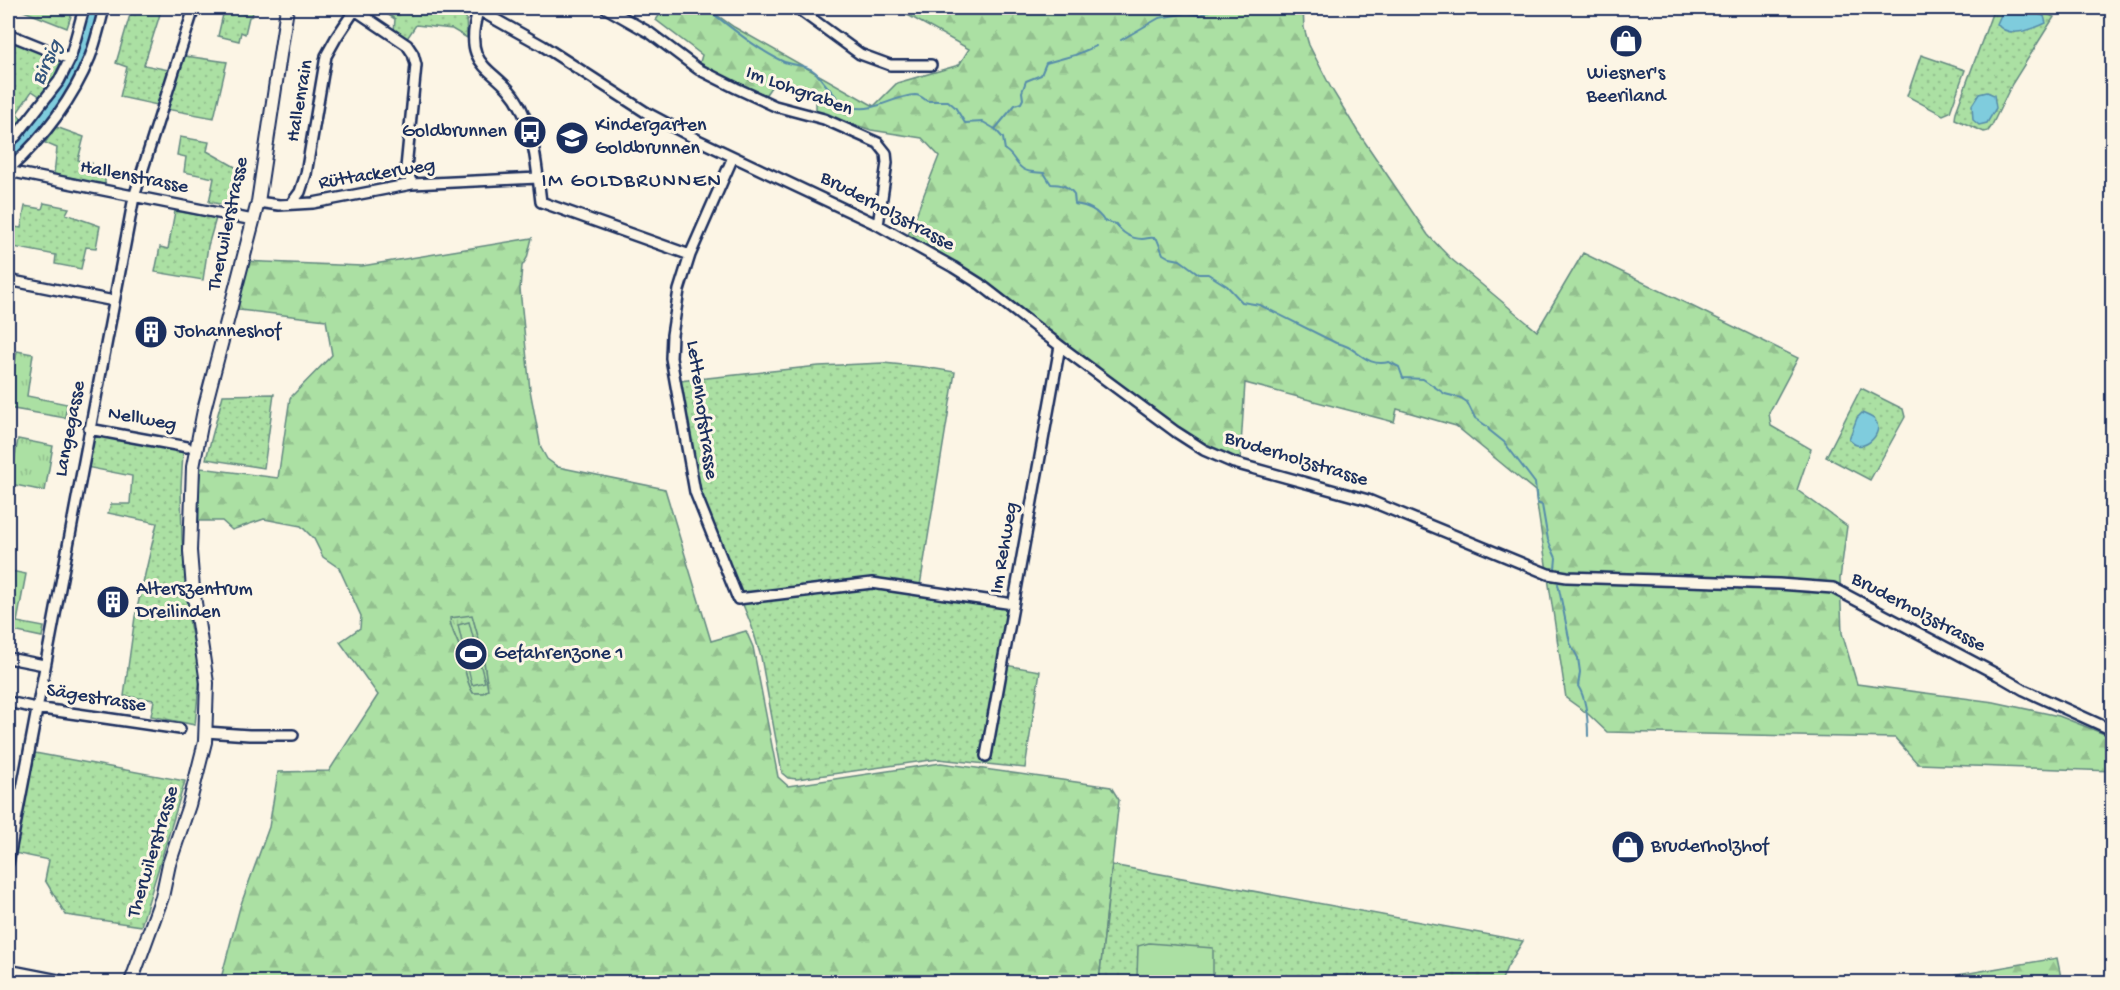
<svg xmlns="http://www.w3.org/2000/svg" width="2120" height="990" font-family="'Gochi Hand',sans-serif">
<style>
.grass{fill:url(#grass-tufts);stroke:#638880;stroke-width:1.5}
.forest{fill:url(#forest-firs);stroke:#638880;stroke-width:1.5;fill-rule:evenodd}
.park{fill:url(#park-dots);stroke:#638880;stroke-width:1.5}
.pitch{fill:#abe0a3;stroke:#638880;stroke-width:1.5}
.water{fill:#7fccdd;stroke:#578daa;stroke-width:1.5}
.lines{fill:none;stroke-linecap:round;stroke-linejoin:round}
.stream{stroke:#578daa;stroke-width:2}
.river{stroke:#7fccdd;stroke-width:15}
.street-casing{stroke:#1b2f5e;stroke-width:14}
.secondary-casing{stroke:#1b2f5e;stroke-width:16}
.street{stroke:#fcf5e5;stroke-width:9}
.secondary{stroke:#fcf5e5;stroke-width:12}
.labels{text-anchor:middle;dominant-baseline:central;stroke-width:6;stroke-linejoin:round;paint-order:stroke}
.poi-label{font-size:20px;fill:#1b2f5e;stroke:#fcf5e5;text-anchor:start}
.street-label{font-size:20px;fill:#1b2f5e;stroke:#fcf5e5}
.water-label{font-size:21px;font-style:italic;fill:#34567e;stroke:#fcf5e5}
.neighbourhood-label{font-size:21px;letter-spacing:1.5px;fill:#1b2f5e;stroke:#fcf5e5}
</style>
<defs>
<pattern id="grass-tufts" width="24" height="20" patternUnits="userSpaceOnUse" patternTransform="scale(1.5)"><rect width="24" height="20" fill="#abe0a3"/><path d="M3 7l-1-3M5 7V3M7 7l1-3M15 17l-1-3M17 17v-4M19 17l1-3" fill="none" stroke="#93c08f"/></pattern>
<pattern id="forest-firs" width="22" height="20" patternUnits="userSpaceOnUse" patternTransform="scale(1.5)"><rect width="22" height="20" fill="#abe0a3"/><path d="M5 1l3.5 6h-7zM16 11l3.5 6h-7z" fill="#93c08f"/></pattern>
<pattern id="park-dots" width="8" height="8" patternUnits="userSpaceOnUse" patternTransform="scale(1.5)"><rect width="8" height="8" fill="#abe0a3"/><path d="M2 2h.1M6 6h.1" fill="none" stroke="#93c08f" stroke-width="1.8" stroke-linecap="round"/></pattern>
</defs>
<rect width="100%" height="100%" fill="#fcf5e5"/>
<filter id="ink" filterUnits="userSpaceOnUse"><feTurbulence type="fractalNoise" baseFrequency=".0167" numOctaves="2"/><feDisplacementMap in="SourceGraphic" scale="12" xChannelSelector="R" yChannelSelector="G"/><feConvolveMatrix kernelMatrix="1 2 1 2 8 2 1 2 1" color-interpolation-filters="sRGB"/></filter>
<g filter="url(#ink)">
<path class="grass" d="M17 351 33 354 27 396 67 404 65 418 8 408V393H10Z
M18 439 53 446 45 491 10 484Z
M11 571 26 574 17 622 44 627 42 637 8 630V587Z
M472 614 483 654 488 690 483 693H473C464 679 465 662 459 646 456 637 450 628 449 618Z"/>
<path class="forest" d="M86 8H100C90 43 79 80 57 111 44 130 26 146 9 163L8 162V145L53 92Z
M664 8H707L734 27 874 106 897 83 959 65 969 49 895 8H1303L1304 28 1309 45 1331 88 1358 132 1428 235 1450 258 1537 331 1583 253 1798 358 1769 413 1771 426 1811 449 1797 490 1847 526 1840 579 1842 633 1857 684 1994 702 2059 716 2112 737V771L1918 764 1895 738 1607 732 1588 714 1566 698 1535 491 1456 426 1397 409 1394 422 1245 383 1240 461 1190 439 1076 355 907 238 939 156 922 138 871 130 816 112V97L776 80 762 100 698 69 702 55 656 20Z
M532 238 527 258 522 266 520 289 530 390 541 448 547 459 558 467 665 489 711 641 746 631 753 647 778 777 788 786 941 763 1111 787 1119 800 1099 982H598L576 973 495 982H316L292 977 289 982H220L240 907 269 827 278 772 329 771 378 695 340 642 360 628 361 616 339 568 323 557 314 539 301 526 264 519 232 530 222 521H199L198 493 201 468 278 478 290 398 332 355 326 320 231 309 244 261 362 266ZM472 615 483 654 488 690 483 693H473C464 679 465 662 459 646 456 637 450 628 450 618Z
M2057 958 2062 982H1928L1929 980Z"/>
<path class="park" d="M16 8H71L73 10 67 28Z
M132 8H162L144 65 169 70 157 105 120 97 127 67 116 63Z
M233 8H254L252 16 249 17 245 34 241 32 239 41 218 36 224 10 231 11Z
M380 8H452L466 15 467 38 452 29 416 25 406 40 394 32 395 19 379 9Z
M1994 8H2034L2054 17 2012 84 1991 127 1988 131 1984 132 1955 119 1956 112Z
M8 39 61 61 53 80 41 97 32 91 17 113 22 120 8 136Z
M1921 55 1965 70 1950 112 1943 115 1907 96Z
M185 56 227 62 214 118 166 109Z
M56 127 84 137 78 160 92 163 91 170 105 172V185L54 174 57 148 45 143Z
M180 137 209 142 207 151 237 168 230 206 209 202 214 178 184 172 186 157 177 155Z
M44 203 69 208 66 214 100 226 96 248 86 247 81 269 55 264 56 255 8 246V226L21 228 25 206 42 209Z
M175 211 216 218 208 246 203 280 155 272 160 247 168 249Z
M883 363 924 367 955 372 919 592 1009 606 999 664 1040 671 1025 768 938 759 797 779 788 778 782 773 761 657 752 627 698 493 679 381 819 366Z
M1861 388 1903 409 1905 417 1870 480 1826 457Z
M274 394 264 468 206 459 223 395Z
M93 433 183 452 181 487 182 539 190 626 200 674 195 725 151 716 154 700 124 696 135 617 157 523 108 513 111 504H130L132 476 86 467Z
M35 753 185 781 141 926 66 915 45 880 49 860 14 853Z
M1112 865 1523 941 1507 967 1501 982H1099Z"/>
<path class="pitch" d="M469 622 485 682 472 685 458 625Z
M1149 943 1213 948V979L1208 982 1137 977 1138 946Z"/>
<path class="water" d="M2004 8H2020L2044 16 2046 23C2031 30 2008 39 1997 24Z
M1987 92 1994 95 1996 108 1987 123 1979 125 1973 120 1972 105 1979 94Z
M1862 413C1867 415 1872 417 1875 420 1886 433 1861 457 1849 439L1857 418Z"/>
<g class="lines">
<path class="stream" d="M706 8C729 26 755 48 782 61 792 66 808 64 816 73 824 82 840 105 852 107 875 113 893 96 915 95 920 95 923 98 927 101H948L955 107 965 123 983 122 995 129 1003 138 1005 150C1014 155 1015 164 1023 169 1029 173 1037 172 1044 173L1051 184C1061 184 1068 186 1074 194L1075 204C1088 206 1097 210 1104 221L1116 224C1121 232 1131 239 1142 239 1148 239 1150 236 1157 239L1163 254 1170 258 1180 260 1199 274H1208L1227 286 1242 302 1260 305 1336 343C1358 346 1364 368 1389 362L1399 367 1403 378 1423 379 1445 394 1461 398 1467 402 1475 418 1488 427 1489 430 1504 442 1535 483 1537 503 1542 505 1548 540 1556 558 1555 569
M1121 40 1159 18 1187 13 1200 15 1215 8
M995 129 1015 105 1021 103 1023 99 1022 92 1026 81 1041 75 1046 63 1075 55 1096 46
M1558 584 1570 643 1578 658 1580 672 1578 686C1587 700 1588 720 1588 736"/>
<path class="river" d="M8 157C34 131 60 101 74 66 82 47 87 27 93 8"/>
<g class="street-casing">
<path id="street" d="M475 8 543 46 647 113 698 140 878 225 953 267 980 284 1060 346 1176 432 1204 450 1234 463 1368 500 1548 574 1567 577 1779 584 1833 588 1998 675 2024 690 2112 730
M606 8 650 33 698 69 736 88 775 106 824 119 878 143 886 153 887 163 878 225
M797 8 860 54 890 65H931
M355 10 407 45 413 54 416 65 406 168 412 184
M478 11C460 74 501 66 521 108 535 138 537 170 541 202L690 255
M8 34 70 59
M8 143 16 136 59 81 70 59 84 8
M733 157 690 255 679 290 672 335 671 358 695 492 738 599 872 583 1013 604
M8 170C42 139 72 101 90 57 96 41 100 24 104 8
M8 171 253 220
M258 202 279 205 313 203 412 184 538 178
M291 204 300 192 306 174 326 56 336 38 356 8
M8 280 114 301
M89 429 187 447
M8 658 44 665
M8 702 36 708 180 729
M206 732 249 735H293
M986 756 1060 346
M8 792 21 795
M8 863 134 197 194 8
M8 970 69 982"/>
</g>
<g class="secondary-casing">
<path id="secondary" d="M131 982 162 897 169 864 189 805 205 742 207 683 193 589 190 551 193 467 204 410 258 202 287 8"/>
</g>
<use href="#street" class="street"/>
<use href="#secondary" class="secondary"/>
</g>
</g>
<defs>
<g id="shop-disc" transform="scale(1.725)"><circle r="9.5" fill="#1b2f5e" stroke="#fcf5e5"/><path d="M-5-2.5h2.3a2.7 3.5 0 0 1 5.4 0H5L5.5 6h-11ZM-1.5-2.5h3a1.5 2.3 0 0 0-3 0Z" fill="#fff"/></g>
<g id="bus-disc" transform="scale(1.725)"><circle r="9.5" fill="#1b2f5e" stroke="#fcf5e5"/><path d="M-5-6H5V4H4V6H2V4H-2V6H-4V4H-5ZM-3.5-4V0h7V-4ZM-3.5 1.2v1.5H-2V1.2ZM2 1.2v1.5H3.5V1.2Z" fill="#fff"/></g>
<g id="school-disc" transform="scale(1.725)"><circle r="9.5" fill="#1b2f5e" stroke="#fcf5e5"/><path d="M0-5L7-2L0 1L-7-2ZM-4 1L0 2.5L4 1V4Q0 6-4 4Z" fill="#fff"/></g>
<g id="building-disc" transform="scale(1.725)"><circle r="9.5" fill="#1b2f5e" stroke="#fcf5e5"/><path d="M-4-6H4V6H1V3H-1V6H-4ZM-2.5-4.3h1.7v1.8h-1.7ZM.8-4.3h1.7v1.8H.8ZM-2.5-1h1.7V.8h-1.7ZM.8-1h1.7V.8H.8Z" fill="#fff"/></g>
<g id="stadium-disc" transform="scale(1.725)"><circle r="9.5" fill="#1b2f5e" stroke="#fcf5e5"/><path d="M0-5a6.5 5 0 1 0 0 10a6.5 5 0 1 0 0-10ZM-3.5-1.8h7v3.6h-7Z" fill="#fff"/></g>
</defs>
<g fill-rule="evenodd">
<use href="#shop-disc" x="1626" y="41"/>
<use href="#bus-disc" x="530" y="132"/>
<use href="#school-disc" x="572" y="138"/>
<use href="#building-disc" x="151" y="332"/>
<use href="#building-disc" x="113" y="602"/>
<use href="#stadium-disc" x="471" y="654"/>
<use href="#shop-disc" x="1628" y="847"/>
</g>
<g class="labels">
<g class="poi-label">
<text x="1626" y="74" text-anchor="middle">Wiesner's<tspan x="1626" dy="23">Beeriland</tspan></text>
<text x="595" y="126">Kindergarten<tspan x="595" dy="23">Goldbrunnen</tspan></text>
<text x="507" y="132" text-anchor="end">Goldbrunnen</text>
<text x="174" y="332">Johanneshof</text>
<text x="136" y="590">Alterszentrum<tspan x="136" dy="23">Dreilinden</tspan></text>
<text x="494" y="654">Gefahrenzone 1</text>
<text x="1651" y="847">Bruderholzhof</text>
</g>
<g class="street-label">
<text transform="translate(799 92) rotate(20)">Im Lohgraben</text>
<text transform="translate(301 101) rotate(-80)">Hallenrain</text>
<text transform="translate(377 175) rotate(-9)">Rüttackerweg</text>
<text transform="translate(134 178) rotate(11)">Hallenstrasse</text>
<text transform="translate(887 212) rotate(28)">Bruderholzstrasse</text>
<text transform="translate(229 224) rotate(-78)">Therwilerstrasse</text>
<text transform="translate(701 410) rotate(82)">Lettenhofstrasse</text>
<text transform="translate(142 420) rotate(10)">Nellweg</text>
<text transform="translate(71 429) rotate(-79)">Langegasse</text>
<text transform="translate(1296 460) rotate(17)">Bruderholzstrasse</text>
<text transform="translate(1005 548) rotate(-80)">Im Rehweg</text>
<text transform="translate(1918 613) rotate(28)">Bruderholzstrasse</text>
<text transform="translate(96 699) rotate(9)">Sägestrasse</text>
<text transform="translate(154 852) rotate(-73)">Therwilerstrasse</text>
</g>
<g class="water-label">
<text transform="translate(48 63) rotate(-66)">Birsig</text>
</g>
<g class="neighbourhood-label">
<text x="632" y="182">IM GOLDBRUNNEN</text>
</g>
</g>
<rect width="2120" height="990" fill="none" stroke="#fcf5e5" stroke-width="30"/>
<rect x="15" y="15" width="2090" height="960" fill="none" stroke="#1b2f5e" stroke-width="2" filter="url(#ink)"/>
</svg>
